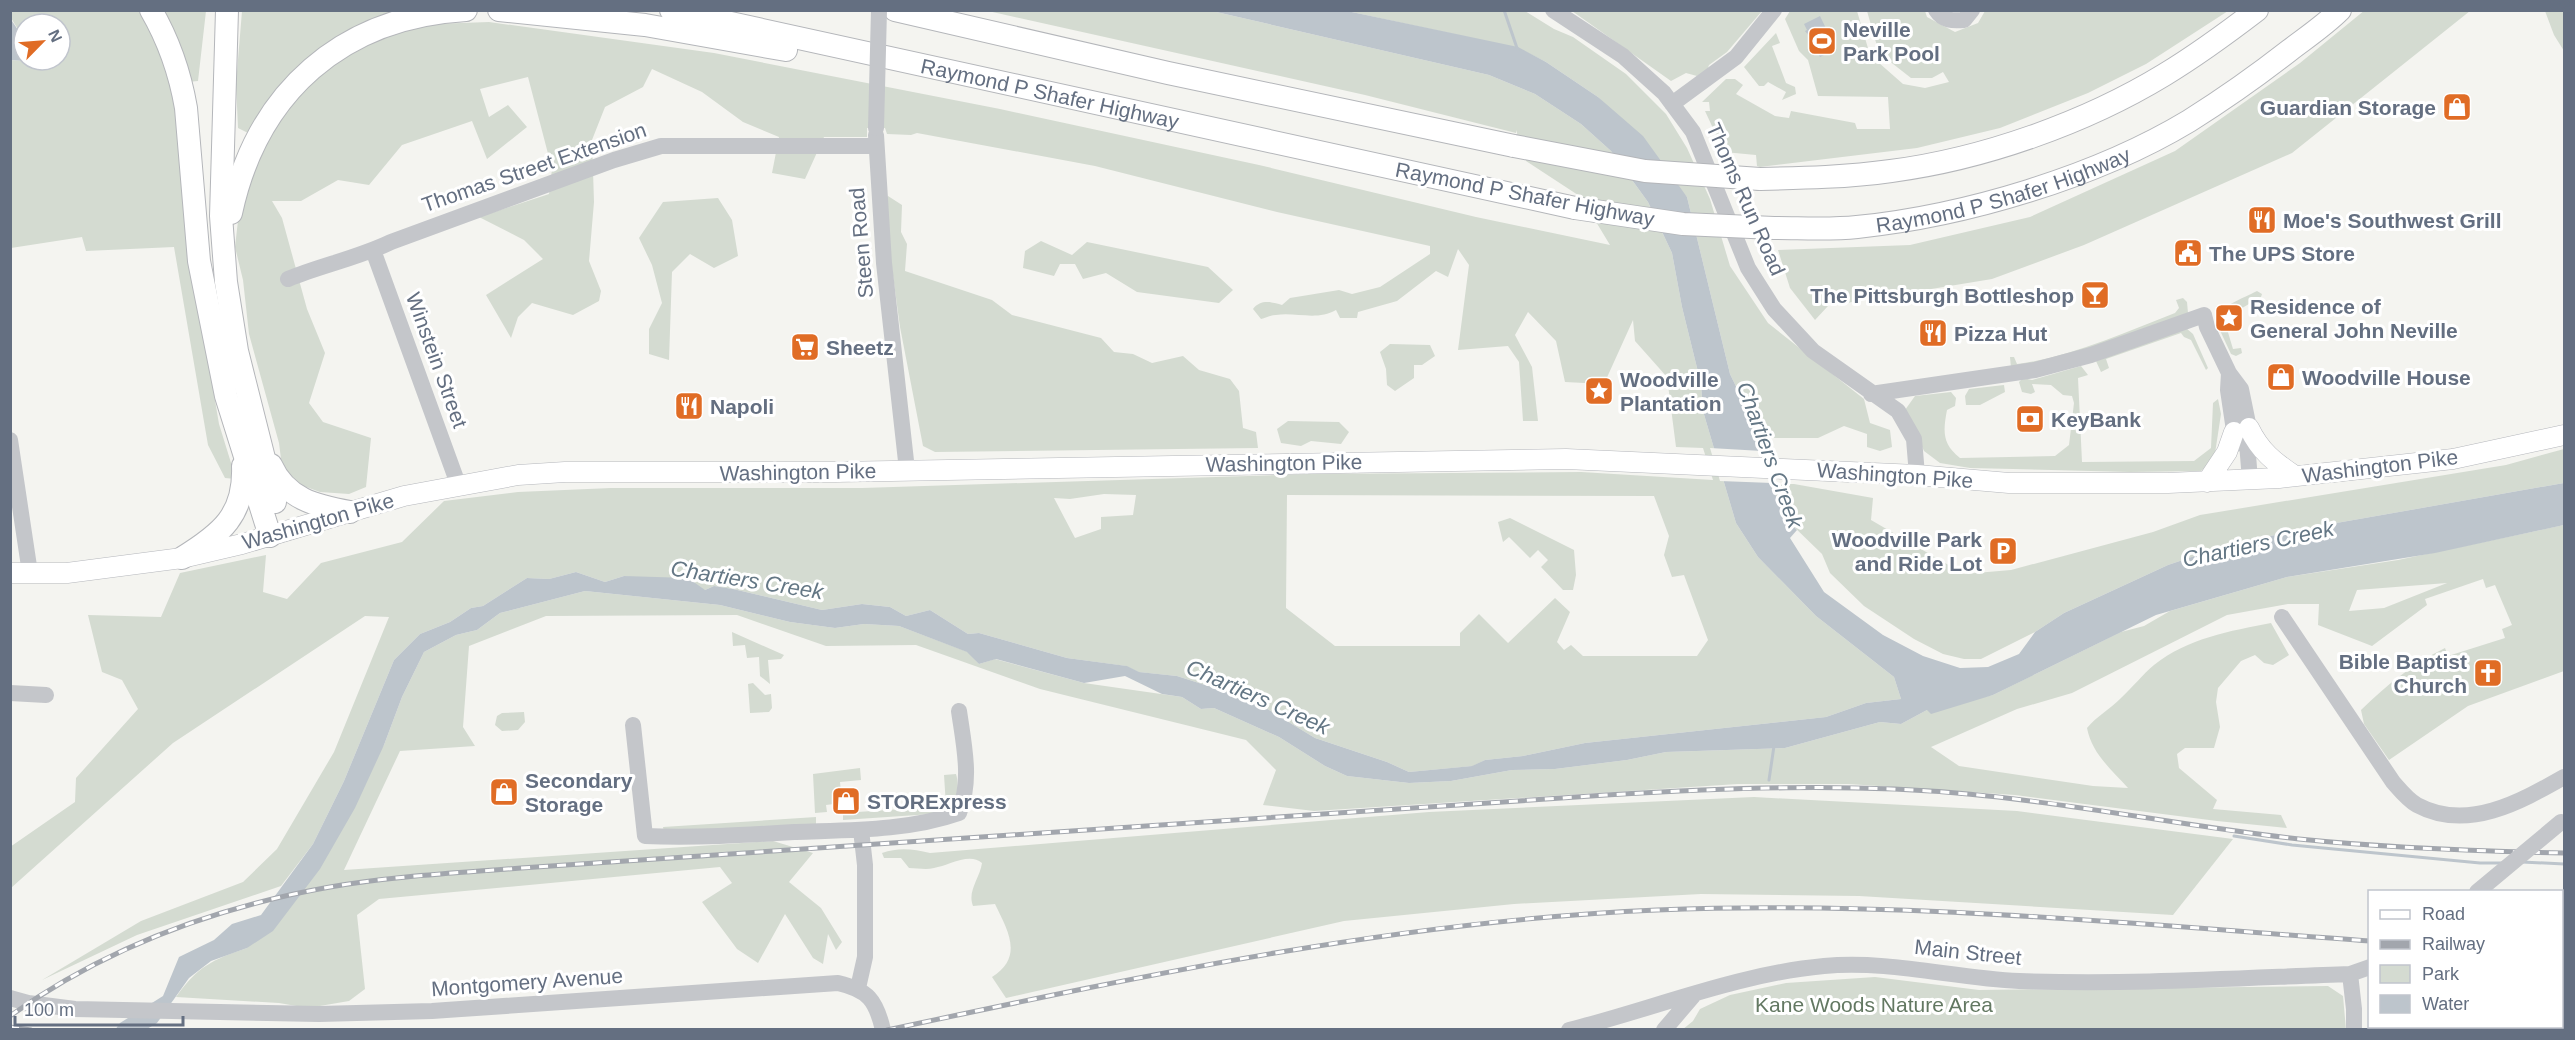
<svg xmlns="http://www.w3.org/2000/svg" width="2575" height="1040" font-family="Helvetica,sans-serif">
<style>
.green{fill:#d4dbd1;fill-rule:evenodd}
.water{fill:#bdc5cc}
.pier{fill:#f4f4f0}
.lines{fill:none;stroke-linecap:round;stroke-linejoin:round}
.stream{stroke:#bdc5cc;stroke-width:3}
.major-casing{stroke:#b5b7bc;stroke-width:21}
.highway-casing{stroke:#b4b6ba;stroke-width:24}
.minor{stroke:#c4c6ca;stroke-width:16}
.major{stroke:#fff;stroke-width:20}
.highway{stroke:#fff;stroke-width:22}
.rail-casing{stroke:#a2a6ad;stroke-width:5}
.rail{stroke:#fff;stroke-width:3;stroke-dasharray:9;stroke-linecap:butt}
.highway-bridge-casing{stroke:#b4b6ba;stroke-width:24;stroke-linecap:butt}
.minor-bridge{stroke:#c4c6ca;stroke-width:16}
.highway-bridge{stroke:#fff;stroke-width:22}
.labels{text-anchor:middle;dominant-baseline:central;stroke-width:6;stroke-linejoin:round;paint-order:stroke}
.poi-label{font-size:21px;font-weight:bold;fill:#646f81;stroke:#fff;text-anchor:start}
.street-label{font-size:21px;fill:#646f81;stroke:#fff}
.park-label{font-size:21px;fill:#637862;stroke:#fff}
.water-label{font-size:22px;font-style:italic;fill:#647785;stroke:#fff}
</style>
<rect width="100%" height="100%" fill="#f4f4f0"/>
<path class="green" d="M2365 10 2470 11 2292 153 2084 245 1992 279 1828 306 1815 320 1790 288 1778 250 1910 245 2030 217 2175 151 2300 63Z
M11 11H139L165 59 175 103 189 246 219 424 236 479 225 478 208 445 174 247 86 251 82 237 11 248 10 60 38 62 37 60H60V24H24V39L11 18Z
M157 11H206L198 81 187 82Z
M242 11H398L344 36 250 134 238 128 236 84Z
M988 11H1212L1489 75 1535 94 1581 124 1611 151 1648 202 1672 253 1682 307 1701 384 1703 411 1736 523 1758 557 1816 616 1894 677 1901 699 1866 703 1826 717 1585 743 1523 756 1485 760 1473 766 1409 772 1387 762 1315 738 1264 707 1227 692 1177 676 1138 672 1126 666 1067 658 979 633 968 634 930 610 906 616 890 607 862 604 822 610 733 589 714 586 705 590 624 576 605 582 576 572 549 579 527 578 483 606 471 608 450 622 420 634 394 660 344 781 313 844 281 886 137 935 42 980 141 921 243 882 277 849 334 752 389 617 365 616 173 743 11 888 10 847 75 802 76 778 138 709 122 680 102 672 88 615 161 617 180 573 266 555 263 592 287 599 321 563 402 542 444 501 518 492 611 488H862L1309 474 1581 472 1713 480 1703 448 1676 447 1667 377 1635 341 1633 320 1604 384 1565 382 1556 341 1528 312 1515 335 1532 367 1538 421H1523L1519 362 1508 346 1458 350 1469 265 1458 249 1448 277 1436 271 1397 301 1358 312 1357 318H1340L1336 310C1317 321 1296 312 1276 315 1271 315 1266 318 1261 319L1253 309C1261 299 1271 302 1282 305L1290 298 1339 290 1352 294 1380 287 1430 254V246L1277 212 1095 166 917 133 911 135 887 134 885 128H867V137H824L805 179 772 173 779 137 743 122 702 92 652 69 643 87 605 107 592 140 594 202 589 261 601 291 599 301 573 315 532 303 518 317 511 338 486 295 543 259 524 240 479 217 549 194 552 169 528 77 480 89 489 117 508 105 527 127 487 159 472 121 402 145 369 185 338 180 301 201H272L282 218 307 309 325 353 309 403 323 422 371 438 366 487 349 494 320 492 298 484 282 467 279 443 249 334 243 280 235 247 240 203 265 142 288 108 317 76 352 51 392 34 433 24 489 22 714 53 1000 109 1259 165 1476 217 1610 245 1581 197 1526 161 1516 130V133L1365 95ZM1104 494 1136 495 1133 515 1101 517V529L1075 538 1054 498 1070 499ZM1287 495 1654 496 1669 536 1664 555 1672 577 1684 575 1708 640 1697 656H1583L1571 645 1564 650 1557 642 1570 612 1555 598 1508 643 1479 614 1460 633V646H1335L1286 608Z
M1347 11H1525L1554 29 1573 37 1626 74 1666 114 1687 148 1710 199 1730 266 1768 323 1864 399 1870 423 1890 430 1892 447 1880 451 1867 447V434L1844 426 1818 438H1755L1744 403 1730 374 1687 197 1598 97 1546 62 1518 48Z
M1572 11H1762L1727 52 1709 65 1707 71 1697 76 1686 73 1671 81Z
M1790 11H1857L1870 55 1903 84 1925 88 1949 82 1943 72 1932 78H1911L1879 53 1867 11H1925L1927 17 1955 32 1978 23 1985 11H2228L2146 64 2088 93 2000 128 1917 148 1760 167 1757 166 1756 155 1724 152 1705 111H1710L1709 102H1702L1726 79H1735L1743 85 1736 94 1775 116 1789 118 1791 111 1855 123 1857 129H1890L1888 97 1818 96 1808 60 1799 51 1785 19Z
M2545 11H2564V51L2554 35Z
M1776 33 1780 43 1772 46 1786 83 1795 87 1796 94 1782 100 1786 92 1768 82 1764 86H1759L1744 67Z
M888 196 902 205 901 232 907 244 905 271 992 300 1012 315 1101 338 1114 352 1133 354 1152 363 1183 356 1199 370 1230 379 1239 391 1243 428 1256 432 1258 448 935 452 923 446 900 327 883 202Z
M718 198 732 220 738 256 714 268 690 254 672 272 669 360 649 354V329L662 303 652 265 639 238 663 202Z
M1041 241 1072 255 1087 242 1208 267 1233 290 1219 303 1137 292 1106 273 1083 279 1075 264H1060L1054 276 1023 268 1025 251Z
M2257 291 2262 294 2261 297 2237 311 2240 319 2227 329 2233 349 2241 348 2242 353 2236 356 2231 354 2216 322C2216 307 2244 298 2257 291Z
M2183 298 2187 302 2188 313 2063 360 2011 368 2010 357H2014L2017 364C2071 357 2123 333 2175 313L2179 308 2176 300Z
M2186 328 2193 334 2208 368 2206 370 2191 340 2184 337 2181 333 2106 359 2109 368 2101 372 2096 361Z
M1390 344 1430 345 1435 356 1422 365H1414V378L1395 391 1387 385 1386 369 1380 352Z
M2081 366 2088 375 2078 378 2082 462 2194 461 2211 448 2213 403 2218 399 2221 414 2214 460 2201 471 2130 472 1970 468 1940 463 1924 451 1905 410 1915 396 1951 392 1956 398 1955 406 1947 410C1943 431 1942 444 1960 458L2055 456 2069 445 2074 403 2072 396 2063 395 2051 385 2032 384 2035 392 2031 394 2022 392 2019 382 2023 378 2032 380Z
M2004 385 2005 392 1980 405H1966L1965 396 1969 389Z
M1288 421 1339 422 1349 432 1341 444 1311 441 1301 446 1281 443 1277 429Z
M2564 449V483L2325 525 2230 544 2168 565 2064 613 2035 632 1981 659H1964L1943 654 1914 639 1864 606 1830 573 1822 554 1789 522 1770 484H1794L1873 498 1871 520 1964 574 2011 570 2153 532 2200 515 2506 465Z
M1510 518 1574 550 1576 575 1573 590H1563L1541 567 1548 560 1538 550 1530 558 1509 537 1503 542 1498 522Z
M2564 525V671L2468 706 2389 760 2364 724 2361 710C2387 685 2412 664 2445 648L2448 656 2505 638 2502 629 2512 625 2495 585 2486 588 2483 579 2425 599 2427 605 2372 646 2318 625 2319 604H2288L2227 615 2072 693 2017 709 1931 747 1959 766 2093 786 2128 788C2112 770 2092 754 2087 728 2097 716 2110 709 2121 698 2133 687 2142 675 2154 665 2188 638 2230 631 2271 623L2289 655 2273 665 2264 663 2255 655 2241 661 2218 688 2216 702 2220 727 2214 748H2185L2177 754 2179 768 2217 800 2213 809 2281 815 2287 828 2217 821 2015 795 1848 784H1738L1314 811 1263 805 1276 770 1246 740 1040 689 916 645 826 646 737 615 546 616 469 646 463 727 475 746 400 751 344 870 773 841 813 853 789 882 821 908 842 942 836 950 828 934 823 964 813 958 785 914 758 963 737 949 702 902 732 883 720 867 379 899 357 915 365 989 349 1001 308 1008 279 1003 176 997C198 966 212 960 247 948L384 745 402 697 424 652 456 635 477 630 500 613 585 591 720 605 790 622 835 628 864 624 899 626 968 652 979 664 995 659 1084 683 1182 697 1201 709 1214 708 1279 737 1325 766 1347 776 1409 783 1451 781 1512 770 1555 769 1627 760 1666 752 1785 748 1880 722 1901 724 1927 710 1993 695 2121 632 2144 626 2170 611 2287 577 2398 560ZM2447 583 2384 608 2349 611 2357 590Z
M732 632 784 655 781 659 768 660 770 684 760 676 759 657 747 658 745 645 733 646Z
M753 683 765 695 771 694 772 708 769 712 750 713 748 684Z
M524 712 525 722 518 730 502 731 495 725 497 716 502 713Z
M860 768 861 780 840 782 842 803 826 805 827 812 815 813 813 774Z
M956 774C960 787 957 804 947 813L843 820V813L946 806 944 775Z
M1754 797 2017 811 2233 839 2173 915 1859 896 1701 894 1514 904 1344 921 1006 998 992 977C1024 957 1008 931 995 904L973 906C967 891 980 878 982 863 969 852 948 866 934 868 926 870 917 868 909 868L901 858H884L882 853C899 847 913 849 930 853L1429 812Z
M816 817V824L664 832 663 827Z
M1875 977 1979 990 2328 986 2343 996 2346 1030H1682L1693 1021 1700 1009 1730 995 1786 983Z"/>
<path class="water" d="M1212 11H1347L1518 47 1546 62 1598 97 1643 136 1687 197 1730 374 1744 403 1770 484 1789 522 1797 530 1790 538 1824 592 1883 635 1923 656 1960 668 1988 667 2019 654 2035 632 2064 613 2168 565 2230 544 2325 525 2564 483V525L2435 553 2287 577 2156 615 1993 695 1931 714 1927 710 1901 724 1880 722 1785 748 1666 752 1627 760 1555 769 1512 770 1451 781 1409 783 1347 776 1325 766 1279 737 1214 708 1201 709 1182 697 1162 694 1125 676 1084 683 996 659 979 664 967 652 899 626 864 624 835 628 790 622 720 605 585 591 500 613 477 630 456 635 424 652 402 697 384 745 355 808 320 869 273 931 247 948 211 961 189 978 157 1023 147 1029 115 1030 120 1023 163 996 179 957 214 940 232 924 261 915 313 844 344 781 394 660 420 634 450 622 471 608 483 606 527 578 549 579 576 572 605 582 624 576 688 578 705 590 714 586 733 589 822 610 862 604 890 607 906 616 930 610 968 634 979 633 1067 658 1127 666 1139 672 1177 676 1227 692 1264 707 1315 738 1387 762 1409 772 1472 766 1485 760 1523 756 1585 743 1826 717 1866 703 1901 699 1894 677 1816 616 1758 557 1736 523 1703 411 1701 384 1682 307 1672 253 1648 202 1611 151 1581 124 1535 94 1489 75Z
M1820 16 1836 49 1820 57 1817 51 1815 52 1812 46 1815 44 1805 31 1807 30 1804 24Z
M10 18 24 39V60H37L39 62 11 60Z"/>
<path class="pier" d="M1710 448 1762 451 1772 483 1720 481Z"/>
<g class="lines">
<path class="stream" d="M1504 10 1518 51
M1769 780 1774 746
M2234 836 2292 845 2480 863H2503
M2522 862 2564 864
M2564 921V920
M2504 1030 2506 1026"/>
<g class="major-casing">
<path id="major" d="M2249 428C2260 451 2274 462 2295 476
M2207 482 2227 452 2234 432
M10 573H67L182 558 242 544 404 496 518 475 565 472H835L1566 459 1917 475 2009 483H2168L2279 478 2453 459 2564 435"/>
</g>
<g class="highway-casing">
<g id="highway">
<path d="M151 10C169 41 180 73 186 108L199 261 226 396 270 536"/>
<path d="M227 10 221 216 226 282 237 351 275 502"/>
<path d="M499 10 645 25 786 50"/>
<path id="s1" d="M671 10 1575 208"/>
<path d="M895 10 1168 73 1514 146"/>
<path d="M1760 179C1804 178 1848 177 1891 171 1983 159 2085 123 2164 75 2197 55 2227 33 2257 10"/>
<path d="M231 213C257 92 342 17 466 10"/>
<path id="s2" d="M1774 228C1801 228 1830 230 1857 227 1965 216 2096 177 2189 121 2224 99 2258 75 2290 50 2307 37 2325 25 2340 10"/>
<path d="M271 465C286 499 316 506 350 512"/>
<path d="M182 558C221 534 245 515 243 466"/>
</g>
</g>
<path class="minor" d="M1553 10 1623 56 1664 93 1693 132 1748 268 1774 309 1813 351 1898 411 1914 439 1917 475
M1936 10C1943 21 1953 21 1964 20L1972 10
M1672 104 1736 57 1774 10
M876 135 884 263 907 470
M373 250 458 484
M288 279C322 265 358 258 391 242L614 160 661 146H876
M2229 373 2228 390 2236 444
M1871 394 2035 370 2091 355 2204 315 2207 327 2229 373 2241 389 2249 428 2247 443 2250 480
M10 440 30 573
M2282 617 2393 782C2400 790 2408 800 2417 805 2467 832 2520 802 2564 777
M10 693 46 695
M633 725 645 836C695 838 745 835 796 832 849 830 908 831 959 813 972 780 964 746 959 711
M2350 974 2354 1009V1030
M858 988 865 957V865L861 830
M10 998 28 1003 75 1009 319 1014 432 1011 838 983C868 990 876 1000 883 1030
M1569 1030C1653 1009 1737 974 1824 966 1889 960 1954 978 2019 981 2129 985 2240 978 2350 974L2370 967
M1664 1030 1693 996"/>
<use href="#major" class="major"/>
<use href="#highway" class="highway"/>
<g class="rail-casing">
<path id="rail" d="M2562 954H2564
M10 1016C105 948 216 907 330 887 393 876 457 873 521 868L1606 795C1727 788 1847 783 1968 794 2079 804 2188 827 2299 839 2387 848 2476 851 2564 853
M10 1027 31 1030
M887 1030C1141 976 1397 921 1657 910 1895 900 2133 924 2370 941"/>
</g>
<use href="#rail" class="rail"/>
<g class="highway-bridge-casing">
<path id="highway-bridge" d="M1514 146 1645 171 1760 179
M1575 208 1683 224 1774 228"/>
</g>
<path class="minor-bridge" d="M876 128 879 10
M2477 892 2561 822"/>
<use href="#highway-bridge" class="highway-bridge"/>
</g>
<defs>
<g id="stadium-square" transform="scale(1.5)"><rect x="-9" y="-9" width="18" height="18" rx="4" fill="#e06c25" stroke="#fff"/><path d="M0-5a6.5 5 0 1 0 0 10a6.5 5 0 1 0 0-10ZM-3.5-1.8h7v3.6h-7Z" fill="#fff"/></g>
<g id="shop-square" transform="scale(1.5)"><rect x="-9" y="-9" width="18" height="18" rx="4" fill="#e06c25" stroke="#fff"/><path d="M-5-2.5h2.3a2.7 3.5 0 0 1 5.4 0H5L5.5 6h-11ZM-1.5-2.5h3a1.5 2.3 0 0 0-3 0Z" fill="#fff"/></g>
<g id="restaurant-square" transform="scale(1.5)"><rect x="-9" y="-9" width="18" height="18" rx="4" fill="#e06c25" stroke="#fff"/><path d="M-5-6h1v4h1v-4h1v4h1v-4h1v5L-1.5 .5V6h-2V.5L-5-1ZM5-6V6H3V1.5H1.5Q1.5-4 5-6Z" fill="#fff"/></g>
<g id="civic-square" transform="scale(1.5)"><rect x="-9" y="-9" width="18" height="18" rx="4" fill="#e06c25" stroke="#fff"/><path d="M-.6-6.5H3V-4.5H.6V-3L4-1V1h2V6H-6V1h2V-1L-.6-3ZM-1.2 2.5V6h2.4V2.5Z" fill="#fff"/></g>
<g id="bar-square" transform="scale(1.5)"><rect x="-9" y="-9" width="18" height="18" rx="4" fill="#e06c25" stroke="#fff"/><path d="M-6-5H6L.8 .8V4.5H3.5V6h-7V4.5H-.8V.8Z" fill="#fff"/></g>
<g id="sight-square" transform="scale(1.5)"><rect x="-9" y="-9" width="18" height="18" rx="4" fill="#e06c25" stroke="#fff"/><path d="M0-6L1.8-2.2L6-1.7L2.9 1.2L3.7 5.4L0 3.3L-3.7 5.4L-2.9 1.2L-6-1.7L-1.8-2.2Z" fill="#fff"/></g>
<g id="supermarket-square" transform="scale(1.5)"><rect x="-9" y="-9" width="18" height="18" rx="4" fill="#e06c25" stroke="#fff"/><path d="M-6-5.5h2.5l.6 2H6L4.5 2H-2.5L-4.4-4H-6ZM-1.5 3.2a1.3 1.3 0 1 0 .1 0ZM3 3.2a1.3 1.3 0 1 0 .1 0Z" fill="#fff"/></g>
<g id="bank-square" transform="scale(1.5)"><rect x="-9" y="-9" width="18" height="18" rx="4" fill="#e06c25" stroke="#fff"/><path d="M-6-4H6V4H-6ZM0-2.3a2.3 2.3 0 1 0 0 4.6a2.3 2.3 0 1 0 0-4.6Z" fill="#fff"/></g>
<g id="parking-square" transform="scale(1.5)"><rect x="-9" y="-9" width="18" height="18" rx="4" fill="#e06c25" stroke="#fff"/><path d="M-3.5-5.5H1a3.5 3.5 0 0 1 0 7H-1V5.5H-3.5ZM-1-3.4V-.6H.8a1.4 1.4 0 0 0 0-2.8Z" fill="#fff"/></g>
<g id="church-square" transform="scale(1.5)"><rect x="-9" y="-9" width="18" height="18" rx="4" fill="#e06c25" stroke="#fff"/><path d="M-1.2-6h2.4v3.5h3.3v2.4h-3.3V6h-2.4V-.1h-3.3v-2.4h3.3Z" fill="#fff"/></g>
</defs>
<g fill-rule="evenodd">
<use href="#stadium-square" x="1822" y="41"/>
<use href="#shop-square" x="2457" y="107"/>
<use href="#restaurant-square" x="2262" y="220"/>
<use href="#civic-square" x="2188" y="253"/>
<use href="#bar-square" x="2095" y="295"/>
<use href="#sight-square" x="2229" y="318"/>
<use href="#restaurant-square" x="1933" y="333"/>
<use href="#supermarket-square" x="805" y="347"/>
<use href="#shop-square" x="2281" y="377"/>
<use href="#sight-square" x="1599" y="391"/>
<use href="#restaurant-square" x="689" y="406"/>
<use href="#bank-square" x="2030" y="419"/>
<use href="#parking-square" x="2003" y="551"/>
<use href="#church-square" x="2488" y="673"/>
<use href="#shop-square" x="504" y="792"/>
<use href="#shop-square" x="846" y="801"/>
</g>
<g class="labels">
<g class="poi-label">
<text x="1843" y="29">Neville<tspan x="1843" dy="24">Park Pool</tspan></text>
<text x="2436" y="107" text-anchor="end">Guardian Storage</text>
<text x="2283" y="220">Moe's Southwest Grill</text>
<text x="2209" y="253">The UPS Store</text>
<text x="2074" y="295" text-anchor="end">The Pittsburgh Bottleshop</text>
<text x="2250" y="306">Residence of<tspan x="2250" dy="24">General John Neville</tspan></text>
<text x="1954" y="333">Pizza Hut</text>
<text x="826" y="347">Sheetz</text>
<text x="2302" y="377">Woodville House</text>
<text x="1620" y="379">Woodville<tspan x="1620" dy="24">Plantation</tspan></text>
<text x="710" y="406">Napoli</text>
<text x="2051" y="419">KeyBank</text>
<text x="1982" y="539" text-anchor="end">Woodville Park<tspan x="1982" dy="24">and Ride Lot</tspan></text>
<text x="2467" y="661" text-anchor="end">Bible Baptist<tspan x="2467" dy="24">Church</tspan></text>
<text x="525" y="780">Secondary<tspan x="525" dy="24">Storage</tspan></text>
<text x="867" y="801">STORExpress</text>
</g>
<g class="street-label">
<text stroke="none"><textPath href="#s1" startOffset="388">Raymond P Shafer Highway</textPath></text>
<text transform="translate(534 167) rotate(-19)">Thomas Street Extension</text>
<text stroke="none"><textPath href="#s2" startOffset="234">Raymond P Shafer Highway</textPath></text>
<text transform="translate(1525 194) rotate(11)">Raymond P Shafer Highway</text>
<text transform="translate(1746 199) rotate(66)">Thoms Run Road</text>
<text transform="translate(861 243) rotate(-95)">Steen Road</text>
<text transform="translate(437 360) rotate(70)">Winstein Street</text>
<text transform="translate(1284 463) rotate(-1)">Washington Pike</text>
<text transform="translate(2380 466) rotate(-7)">Washington Pike</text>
<text transform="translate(798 472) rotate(-1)">Washington Pike</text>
<text transform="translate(1895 475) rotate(4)">Washington Pike</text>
<text transform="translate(318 521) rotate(-16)">Washington Pike</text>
<text transform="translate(1968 952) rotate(6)">Main Street</text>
<text transform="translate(527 982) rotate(-4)">Montgomery Avenue</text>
</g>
<g class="park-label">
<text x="1874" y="1004">Kane Woods Nature Area</text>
</g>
<g class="water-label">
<text transform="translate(1770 455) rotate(70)">Chartiers Creek</text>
<text transform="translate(2258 544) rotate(-12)">Chartiers Creek</text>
<text transform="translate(747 580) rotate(9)">Chartiers Creek</text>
<text transform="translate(1258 697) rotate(24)">Chartiers Creek</text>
</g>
</g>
<rect width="2575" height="1040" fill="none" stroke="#646f81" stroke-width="24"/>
<rect x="2368" y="890" width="195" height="138" fill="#ffffff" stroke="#c1c5cd" stroke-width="1.5"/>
<rect x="2380" y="910" width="30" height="9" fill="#ffffff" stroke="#c1c5cd" stroke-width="1.5"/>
<text x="2422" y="920" font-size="18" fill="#646f81">Road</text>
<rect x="2380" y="940" width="30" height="9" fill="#a2a6ad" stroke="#c1c5cd" stroke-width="1.5"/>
<text x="2422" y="950" font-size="18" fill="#646f81">Railway</text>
<rect x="2380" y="965" width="30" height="18" fill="#d4dbd1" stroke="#c1c5cd" stroke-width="1.5"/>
<text x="2422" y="980" font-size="18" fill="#646f81">Park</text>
<rect x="2380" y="995" width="30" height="18" fill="#bdc5cc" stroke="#c1c5cd" stroke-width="1.5"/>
<text x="2422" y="1010" font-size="18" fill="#646f81">Water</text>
<g transform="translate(42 42) rotate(65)"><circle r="28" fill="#ffffff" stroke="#c1c5cd" stroke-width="1.5"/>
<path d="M0-4.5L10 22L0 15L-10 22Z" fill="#e06c25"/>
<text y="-9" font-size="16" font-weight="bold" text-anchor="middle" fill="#646f81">N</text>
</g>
<path d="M15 1016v9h168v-9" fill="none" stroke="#646f81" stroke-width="3"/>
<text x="24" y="1016" font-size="18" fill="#646f81" stroke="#ffffff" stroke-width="4.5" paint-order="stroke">100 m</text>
</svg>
